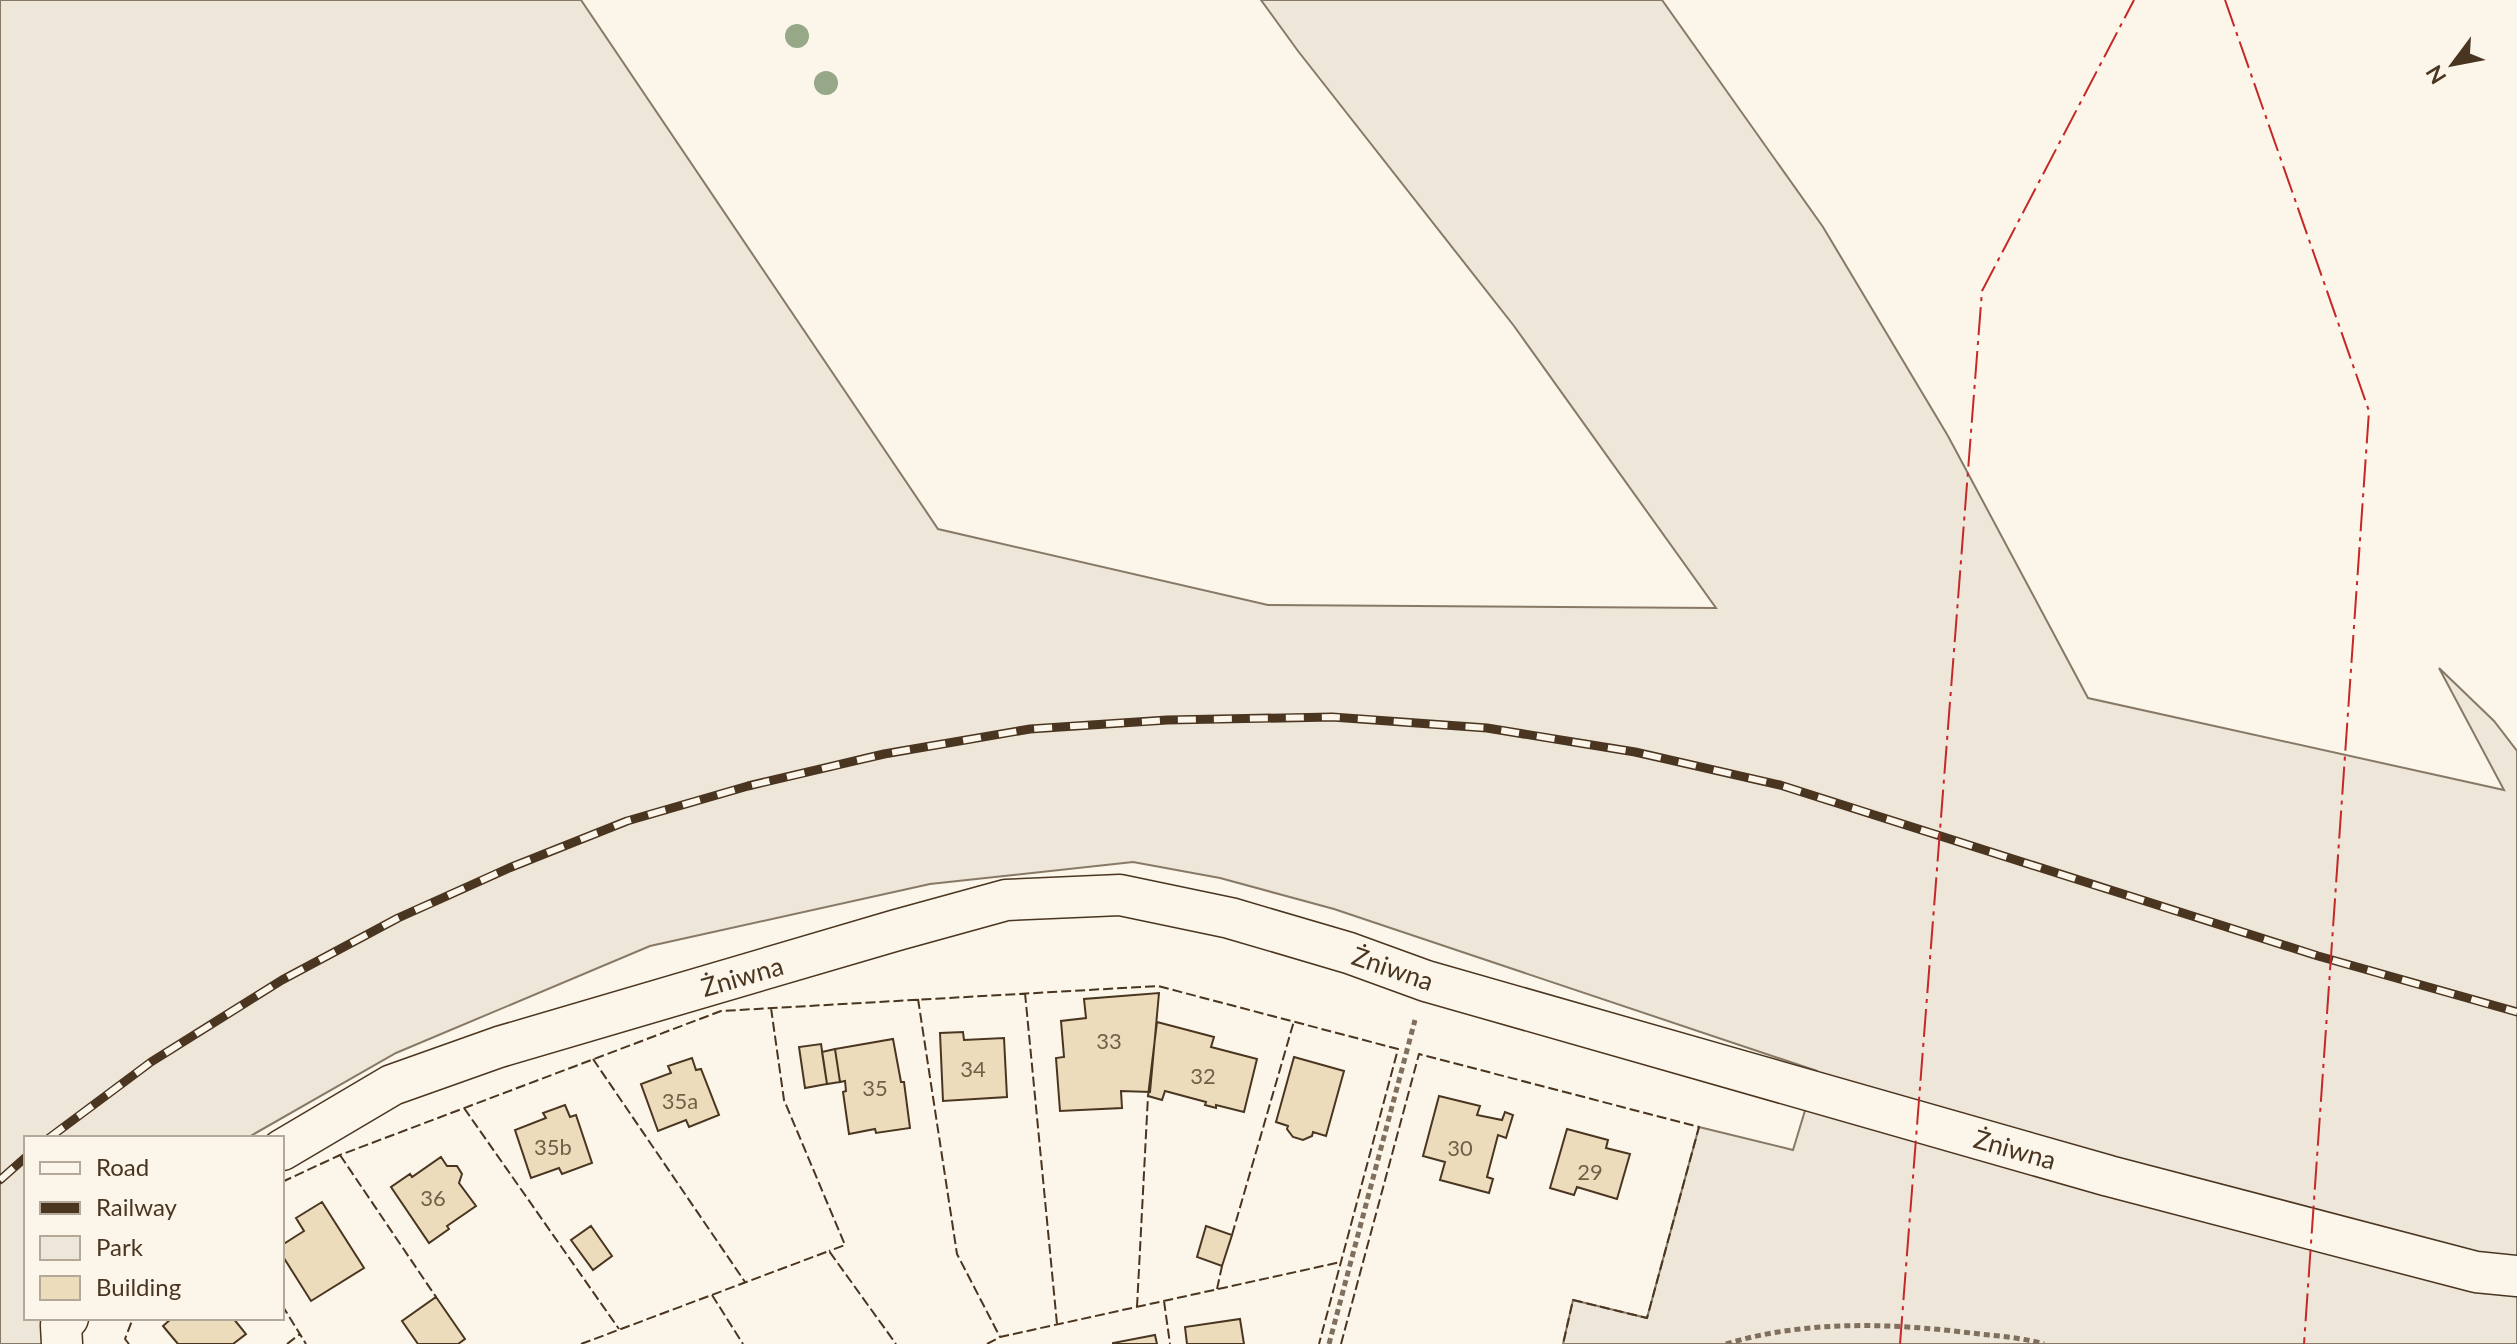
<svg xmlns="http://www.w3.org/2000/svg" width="2517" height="1344" font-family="Lato,sans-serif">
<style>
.green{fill:#ede6d9;stroke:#887966;stroke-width:2}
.building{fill:#ecdcbc;stroke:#4a3520;stroke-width:2}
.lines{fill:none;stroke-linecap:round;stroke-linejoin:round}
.minor-casing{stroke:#4a3520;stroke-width:43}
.path{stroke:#7f6f5c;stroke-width:5;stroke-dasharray:6 4;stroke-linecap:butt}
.minor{stroke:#fbf6e9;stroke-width:40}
.rail-casing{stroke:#4a3520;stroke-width:9}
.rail{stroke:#fbf6e9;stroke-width:6;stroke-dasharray:18;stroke-linecap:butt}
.fence{stroke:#4a3520;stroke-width:2;stroke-dasharray:10 4;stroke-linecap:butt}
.power{stroke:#c62828;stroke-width:2;stroke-dasharray:28 6 4 6;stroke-linecap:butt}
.tree{fill:#96a887}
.labels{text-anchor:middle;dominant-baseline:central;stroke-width:6;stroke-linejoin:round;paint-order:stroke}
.number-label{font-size:22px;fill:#725f47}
.street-label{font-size:26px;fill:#4a3520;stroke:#fbf6e9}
</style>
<rect width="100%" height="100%" fill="#fbf6e9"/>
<path class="green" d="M0 0H581L938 529 1268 605 1716 608 1514 326 1298 51 1261 0H1662L1823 227 1948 436 2088 698 2504 790 2439 668 2494 721 2517 751V1344H1563L1573 1300 1647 1318 1699 1127 1793 1150 1817 1071 1334 909 1220 878 1133 862 930 884 650 946 396 1053 247 1138H26V1318H52L46 1344H0Z"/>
<path class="building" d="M1159 993 1150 1092 1121 1091 1122 1108 1060 1111 1056 1058 1064 1057 1061 1021 1086 1018 1084 999Z
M1157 1022 1214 1037 1211 1047 1257 1059 1244 1112 1216 1105V1108L1205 1105 1206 1102 1165 1091 1162 1100 1148 1096Z
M963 1032 964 1040 1004 1038 1007 1097 943 1101 940 1033Z
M893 1039 901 1082H904L910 1128 876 1133 875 1129 849 1134 843 1092 846 1091 845 1081 840 1082 835 1049Z
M821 1044 827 1084 805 1088 799 1047Z
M835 1049 840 1082 827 1084 822 1052Z
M1294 1057 1344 1071 1326 1136 1313 1132 1312 1136 1303 1140 1293 1137 1287 1129 1288 1126 1276 1122Z
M692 1058 696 1070 701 1069 719 1115 689 1127 686 1120 658 1131 641 1084 671 1073 668 1066Z
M1439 1096 1480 1106 1477 1115 1502 1120 1505 1112 1513 1115 1506 1138 1498 1135 1487 1177 1493 1179 1489 1193 1440 1180 1445 1162 1423 1156Z
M565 1105 570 1117 576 1115 592 1163 562 1174 559 1168 531 1178 515 1130 546 1118 543 1113Z
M1567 1129 1608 1140 1606 1148 1630 1154 1617 1199 1577 1187 1574 1195 1550 1188Z
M441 1157 447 1166H457L462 1174 459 1183 476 1206 447 1226 449 1229 429 1243 391 1187 410 1174 412 1177Z
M322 1202 364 1268 311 1301 282 1255V1245L304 1231 296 1218Z
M591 1226 612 1256 593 1270 571 1240Z
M1206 1226 1232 1235 1222 1266 1197 1257Z
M436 1297 465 1339 458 1344H418L402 1321Z
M172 1318H233L246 1334 233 1344H178L163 1326Z
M1240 1319 1244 1344H1187L1185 1327Z
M1155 1335 1157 1344H1113V1343Z"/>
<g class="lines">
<g class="minor-casing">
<path id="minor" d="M282 1150 392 1085 499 1047 897 930 1006 900 1120 895 1230 918 1349 953 1426 981 2109 1176 2476 1272 2517 1276
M62 1344 61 1325 68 1318"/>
</g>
<path class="path" d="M1329 1344 1415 1020
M1726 1344C1805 1320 1890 1323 1971 1333 1995 1336 2020 1337 2044 1344"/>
<use href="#minor" class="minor"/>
<g class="rail-casing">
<path id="rail" d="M49 1138 151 1062 282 980 398 918 509 868 627 821 748 786 884 754 1030 729 1167 720 1332 717 1487 728 1635 752 1780 785 2318 956 2517 1012
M0 1180 26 1157"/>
</g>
<use href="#rail" class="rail"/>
<path class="fence" d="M1025 993 1057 1324
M918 999 957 1254 1000 1337
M771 1008 784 1100 845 1245 829 1251
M593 1059 745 1282
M464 1108 619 1329
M340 1155 436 1297
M282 1182 340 1155 721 1011 1158 986 1398 1049 1319 1344
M1232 1235 1294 1021
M1217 1289 1222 1266
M712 1295 743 1344
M1164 1301 1170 1344
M282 1305 306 1344
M1137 1307 1148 1096
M129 1344 125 1339 133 1318
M287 1344 300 1334
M581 1344 829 1251 896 1344
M987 1344 1000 1337 1341 1262
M1341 1344 1419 1054 1699 1127 1647 1318 1573 1300 1563 1344"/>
<path class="power" d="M2225 0 2369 411 2304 1344
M1900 1344 1982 291 2134 0"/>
</g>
<g class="tree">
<circle cx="797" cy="36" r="12"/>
<circle cx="826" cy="83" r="12"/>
</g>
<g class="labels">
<g class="number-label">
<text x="1109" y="1040">33</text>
<text x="973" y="1068">34</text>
<text x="1203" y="1075">32</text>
<text x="875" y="1087">35</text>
<text x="680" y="1100">35a</text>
<text x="553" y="1146">35b</text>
<text x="1460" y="1147">30</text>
<text x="1590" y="1171">29</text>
<text x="433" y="1197">36</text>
</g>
<g class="street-label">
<text transform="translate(1393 968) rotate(19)">Żniwna</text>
<text transform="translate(742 976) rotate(-16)">Żniwna</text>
<text transform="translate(2015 1149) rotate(16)">Żniwna</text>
</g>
</g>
<rect x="24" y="1136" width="260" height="184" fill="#fbf6e9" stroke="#b4a999" stroke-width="2"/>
<rect x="40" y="1162" width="40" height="12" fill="#fbf6e9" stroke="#b4a999" stroke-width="2"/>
<text x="96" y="1176" font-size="24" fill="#4a3520">Road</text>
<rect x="40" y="1202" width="40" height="12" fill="#4a3520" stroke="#b4a999" stroke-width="2"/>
<text x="96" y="1216" font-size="24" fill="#4a3520">Railway</text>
<rect x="40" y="1236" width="40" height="24" fill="#ede6d9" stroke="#b4a999" stroke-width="2"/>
<text x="96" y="1256" font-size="24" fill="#4a3520">Park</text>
<rect x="40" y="1276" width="40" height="24" fill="#ecdcbc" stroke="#b4a999" stroke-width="2"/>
<text x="96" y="1296" font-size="24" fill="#4a3520">Building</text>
<g transform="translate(2453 64) rotate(238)" stroke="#fbf6e9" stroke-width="6" paint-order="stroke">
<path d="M0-6L14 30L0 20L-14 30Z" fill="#4a3520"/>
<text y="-12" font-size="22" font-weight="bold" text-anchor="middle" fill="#4a3520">N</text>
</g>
</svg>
